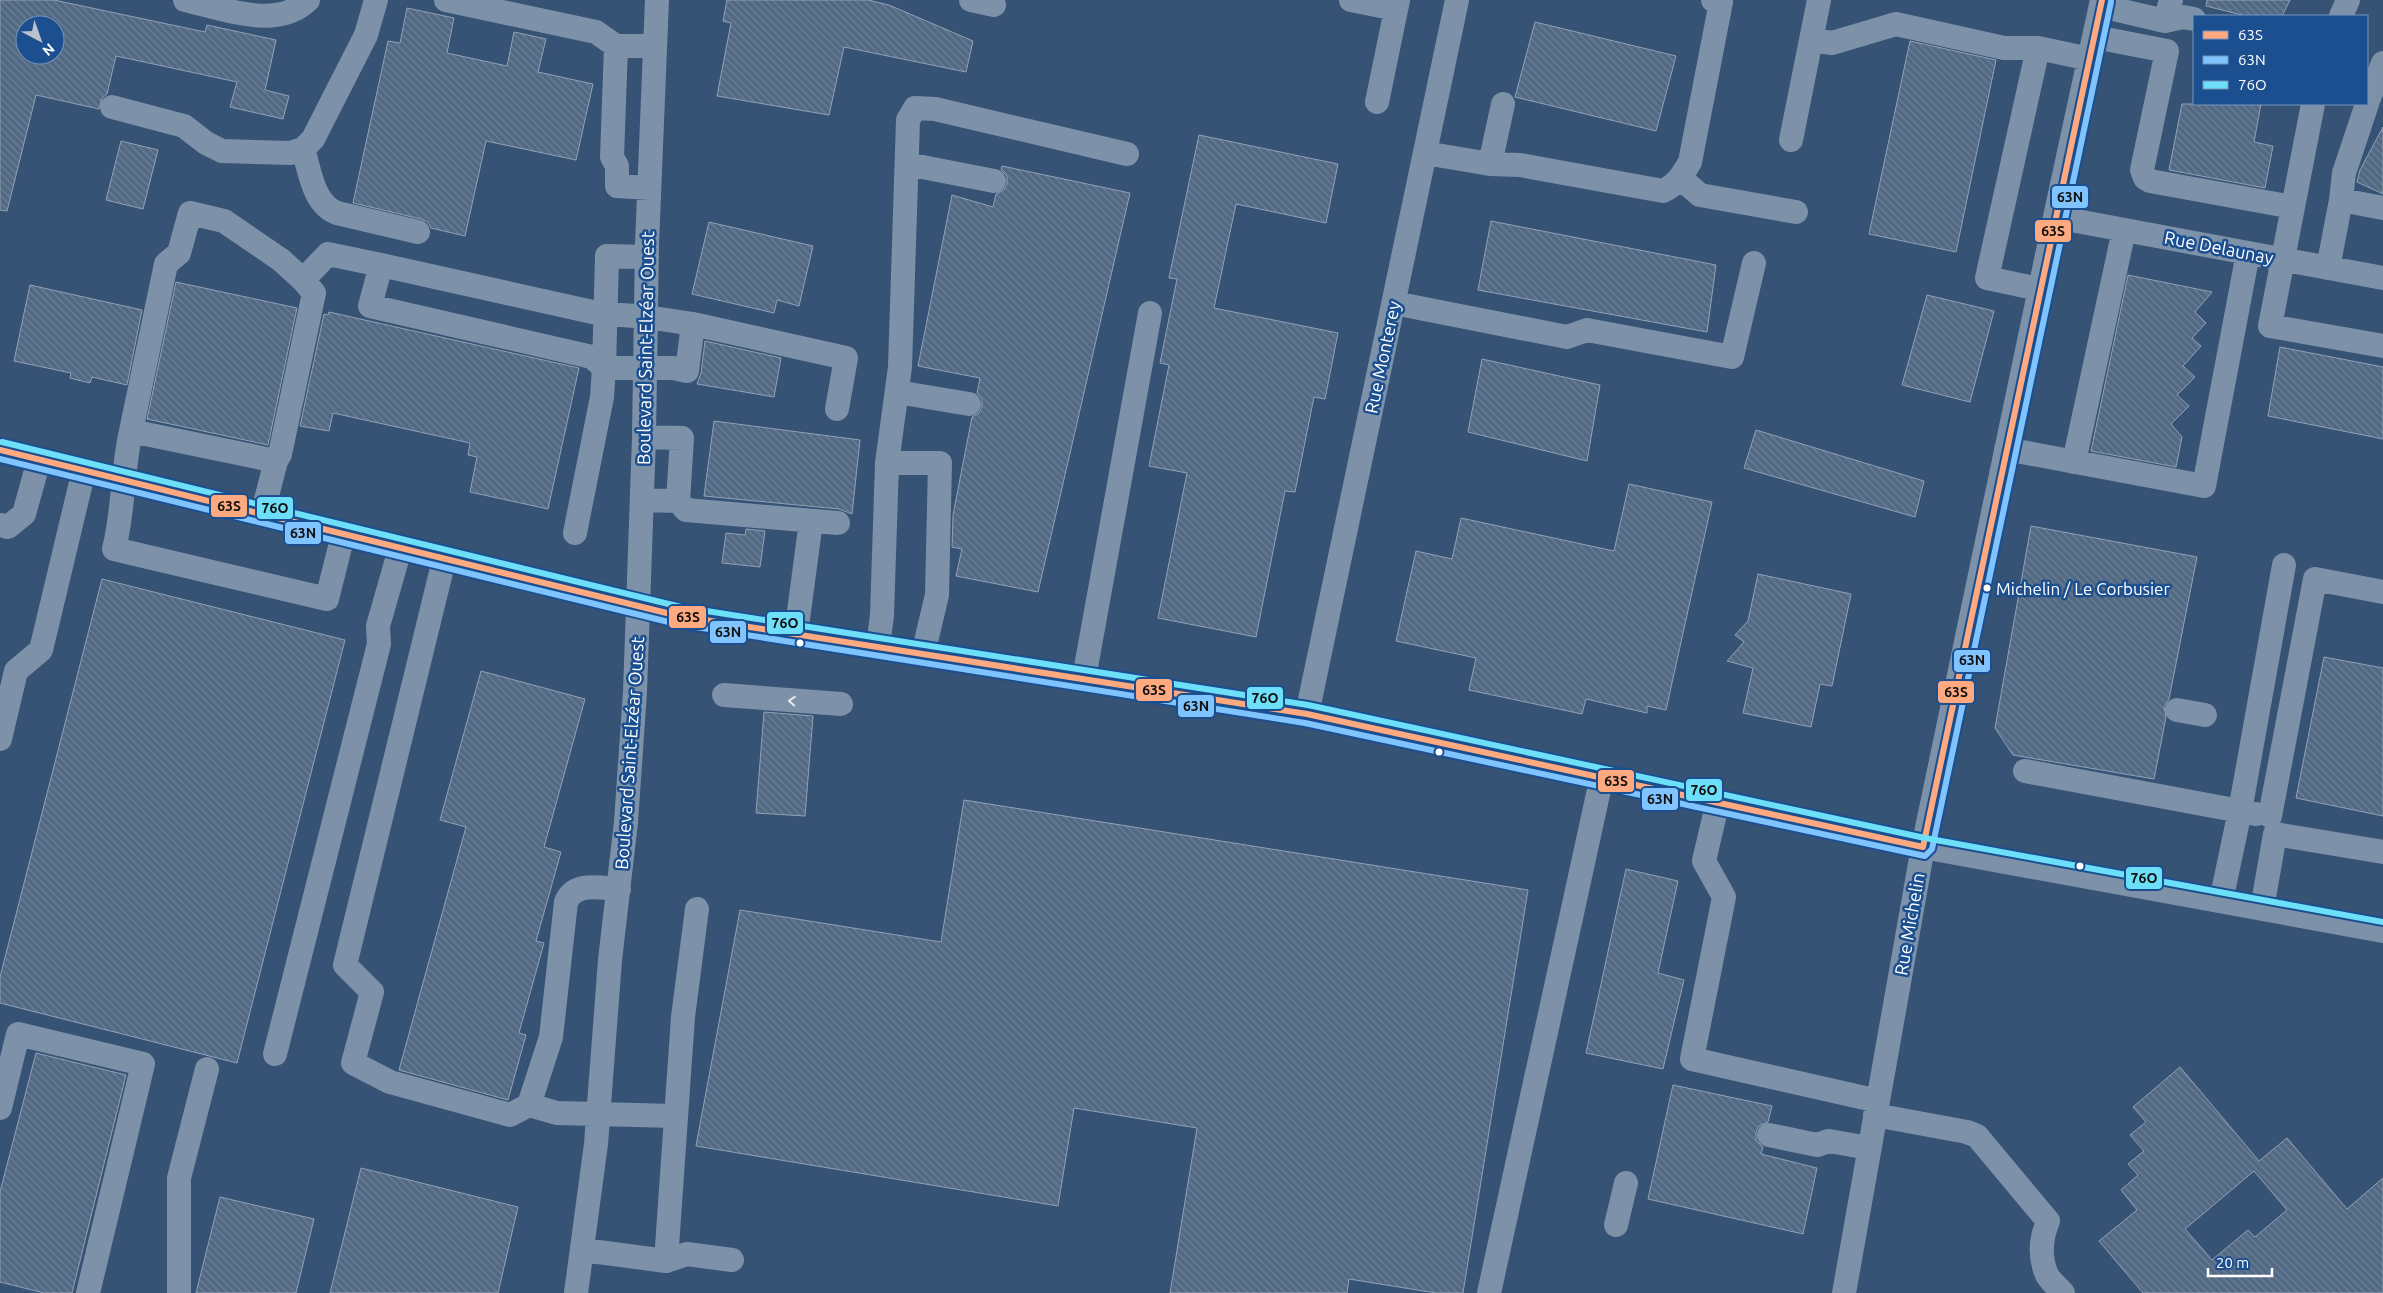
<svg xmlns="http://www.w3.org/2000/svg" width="2383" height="1293" font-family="Ubuntu,sans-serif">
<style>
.building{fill:url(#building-back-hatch);stroke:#92a2b6;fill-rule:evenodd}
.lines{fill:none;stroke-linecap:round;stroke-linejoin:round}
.minor{stroke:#7d92a8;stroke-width:24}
.bus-1-casing{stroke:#1b4f8f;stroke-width:10}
.bus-2-casing{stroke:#1b4f8f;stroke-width:10}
.bus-3-casing{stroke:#1b4f8f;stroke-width:10}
.bus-1{stroke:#ffa980;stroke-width:6}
.bus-2{stroke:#80c4ff;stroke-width:6}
.bus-3{stroke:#6ddff8;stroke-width:6}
.oneway{stroke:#e5e9ee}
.bus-dot{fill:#fff;stroke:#1b4f8f;stroke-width:2}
.labels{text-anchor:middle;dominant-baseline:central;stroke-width:5;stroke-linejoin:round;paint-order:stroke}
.bus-label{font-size:17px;fill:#fff;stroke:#1b4f8f;text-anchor:start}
.street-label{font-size:18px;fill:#fff;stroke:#1b4f8f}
.line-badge{stroke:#1b4f8f;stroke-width:2}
.pale-badge-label{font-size:14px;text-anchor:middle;font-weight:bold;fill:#111}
</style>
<defs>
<pattern id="building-back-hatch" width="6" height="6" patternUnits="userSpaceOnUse" patternTransform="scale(1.25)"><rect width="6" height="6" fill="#526984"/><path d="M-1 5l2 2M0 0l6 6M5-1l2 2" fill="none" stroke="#6c8096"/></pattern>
</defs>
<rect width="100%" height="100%" fill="#365274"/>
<path class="building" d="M0 0H54L205 32 207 25 276 40 265 90 289 96 283 119 230 107 237 82 116 56 107 94 102 98 99 109 36 95 7 211 0 210ZM25 25H55V55H25Z
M727 0H868L889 5 973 41 966 72 844 47 829 115 717 96 731 23 723 21Z
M2207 0H2290L2282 16H2246L2206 6Z
M407 8 454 18 447 53 507 66 514 32 546 39 538 72 593 84 576 160 486 141 465 236 431 228 428 222 421 219 353 203 388 41 400 43Z
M1535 22 1676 56 1656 131 1515 97Z
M1910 41 1996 60 1956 252 1869 234Z
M2182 104H2261L2254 142 2273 146 2265 188 2169 170Z
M2383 127V194L2357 182 2360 170Z
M1199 135 1338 164 1326 223 1236 204 1214 308 1338 333 1325 399 1314 397 1295 492 1285 491 1256 637 1158 618 1187 473 1149 466 1169 365 1160 363 1177 279 1169 278Z
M121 141 158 150 143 209 106 200Z
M1002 166 1130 193 1038 592 956 576 962 549 952 547 953 515 972 417 979 413 982 407V399L977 393 980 378 918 366 952 195 993 207 996 194 1004 190 1007 184V176L1001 170Z
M1491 221 1716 265 1707 332 1478 290Z
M709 222 813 246 799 306 777 300 774 313 692 294Z
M2128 275 2212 292 2195 312 2206 323 2192 338 2201 346 2183 366 2195 377 2177 395 2189 406 2171 424 2182 437 2176 467 2091 451Z
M176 282 297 308 268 445 147 419Z
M30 285 142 310 127 385 92 377 90 383 70 378 71 373 14 361Z
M1927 295 1994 311 1970 402 1902 385Z
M329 312 579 368 548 509 470 492 477 457 468 455 470 443 333 413 329 431 300 426 324 314 328 315Z
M705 341 781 358 774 397 697 384 701 373Z
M2280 347 2383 367V439L2268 416Z
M1482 359 1600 385 1587 461 1468 432Z
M714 421 860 440 852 514 839 509 704 496Z
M1756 430 1924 481 1915 517 1744 468Z
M1629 484 1712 502 1666 710 1647 706V713L1586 699 1582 714 1469 690 1476 658 1396 641 1416 551 1452 559 1461 518 1614 551Z
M2031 526 2197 557 2169 699 2164 707 2166 717 2154 779 2013 755 1995 728Z
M746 529 765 531 760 567 722 563 726 533 745 535Z
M1758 574 1851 594 1832 686 1820 684 1811 727 1743 713 1753 668 1727 661 1744 642 1735 635 1748 621Z
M102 579 345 640 237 1063 0 1003V977Z
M2324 657 2383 668V816L2296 798Z
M481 671 585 699 544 847 561 852 536 941 544 943 519 1033 526 1035 508 1100 399 1070 466 827 440 820Z
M764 712 813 716 805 816 756 813Z
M964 800 1528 890 1463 1293H1436L1349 1279 1347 1293H1170L1197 1128 1074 1108 1058 1206 696 1146 740 910 941 942Z
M1626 869 1678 881 1658 973 1684 980 1663 1069 1586 1053Z
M36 1053 126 1075 72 1293H44L0 1282V1192Z
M2180 1067 2259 1161 2287 1138 2347 1209 2383 1178V1293H2143L2099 1241 2137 1210 2121 1190 2138 1175 2128 1164 2144 1151 2130 1135 2146 1122 2133 1107ZM2254 1171 2287 1210 2255 1237 2248 1230 2212 1260 2185 1229Z
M1673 1085 1772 1106 1768 1122 1759 1126 1756 1132V1140L1763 1147 1761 1154 1817 1168 1803 1234 1648 1199Z
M361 1168 518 1207 498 1293H330Z
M220 1197 314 1219 296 1293H196Z"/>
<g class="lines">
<path class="minor" d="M185 0C221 8 277 31 308 0
M446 0 596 32 616 46
M971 0 994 5
M1351 0 1396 9
M2101 6 2165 21 2171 0
M2341 16 2348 0
M2165 21 2183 17 2194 19
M2095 37 2167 51 2142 170 2145 178 2150 181 2293 207 2270 326 2383 346
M1811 40 1819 0
M1377 102 1398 0
M2367 103 2383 63
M112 107 184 126 206 143 222 151 290 153 303 149 313 139 366 35 376 0
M1791 140 1811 40 1832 43 1896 24 2004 48H2038
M303 149C310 171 313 204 337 213L418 232
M1425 153 1490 164 1503 104
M907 164 994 181
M1490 164 1520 165 1663 191C1677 185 1683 174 1690 162L1721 2 1713 0
M1680 178 1700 195 1796 212
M649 188 617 186V166L612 157 616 46H655
M2341 200 2344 173 2367 104
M2293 207 2313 104
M2055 217 2383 278
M2328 268 2341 200 2383 208
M2039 289 1987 278 2038 48 2090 59
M1394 303 1567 337 1587 330 1732 357 1754 263
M693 324 846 358 837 409
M604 368 607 256 647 257
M897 392 969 404
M131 431 166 264 179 253 190 213 224 221 281 260 303 280 328 254 381 265
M2006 449 2204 486 2248 253
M0 450 679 616 1307 714 1923 847 2383 931
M276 461 280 454 314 293 303 280
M2074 462 2124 230
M887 463 900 367 908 120 915 108 935 109 1127 154
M642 500 678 501 682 438 644 437
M678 501 686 510 838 523
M262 515 276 461 131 431C122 470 124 510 114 549L327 599 343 535
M0 525 8 527 24 514 39 460
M575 533 602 397 604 368H673L687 371 693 324 647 317 597 313 381 265 370 306 592 357 604 368
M444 560 345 965 372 992 353 1063 390 1082 510 1115 529 1105
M796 634 811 521
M878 647 882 615 887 463H940L937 595 923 654
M1084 678 1150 313
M724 695 841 704
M2177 710 2205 715
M1307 714 1457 0
M0 739 16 671 41 650 84 470
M2025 771 2240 811 2284 565
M1718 801 1704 861 1724 897 1692 1059 1878 1101
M2270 816 2315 579 2383 592
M619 889C600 888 575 881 566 902L551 1037 529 1105 557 1113 675 1116
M2221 901 2240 811 2256 814
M2262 909 2275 834 2383 852
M275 1054 379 644 378 626 400 549
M0 1108 18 1034 143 1064 88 1293
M1875 1115 1967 1132 1977 1136 2048 1221C2041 1238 2039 1257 2047 1275 2050 1281 2058 1287 2063 1293
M1769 1135 1817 1145 1829 1141 1869 1148
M1616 1225 1626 1183
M583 1250 666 1261 683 1017 697 909
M666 1261 687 1254 732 1260
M179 1293V1178L207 1069
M576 1293 596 1144 610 960 626 822 635 692 644 437 647 244 657 0
M1489 1293 1602 776
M1844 1293 1923 847 2055 217 2102 0"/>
<g class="bus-1-casing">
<path id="bus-1" d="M0 450 679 616 1307 714 1923 847 2102 0"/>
</g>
<g class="bus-2-casing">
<path id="bus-2" d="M0 459 677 624 1305 723 1925 856 1932 849 2111 2"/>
</g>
<g class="bus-3-casing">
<path id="bus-3" d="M2 442 681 607 1308 705 1925 838 2383 922"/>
</g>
<use href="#bus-1" class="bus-1"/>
<use href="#bus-2" class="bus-2"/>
<use href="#bus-3" class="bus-3"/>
</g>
<defs><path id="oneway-chevron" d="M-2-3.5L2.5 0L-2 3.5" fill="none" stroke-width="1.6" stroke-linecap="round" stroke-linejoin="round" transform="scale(1.25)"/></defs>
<use class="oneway" href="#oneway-chevron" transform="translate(792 701) rotate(-176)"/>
<g class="bus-dot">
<circle cx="1987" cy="588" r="4.5"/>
<circle cx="800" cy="643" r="4.5"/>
<circle cx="1439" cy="752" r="4.5"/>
<circle cx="2080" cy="866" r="4.5"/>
</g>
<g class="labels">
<g class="bus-label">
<text x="1996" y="588">Michelin / Le Corbusier</text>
</g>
<g class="street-label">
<text transform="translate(2219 247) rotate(11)">Rue Delaunay</text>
<text transform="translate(645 348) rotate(-89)">Boulevard Saint-Elzéar Ouest</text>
<text transform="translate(1382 357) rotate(-78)">Rue Monterey</text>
<text transform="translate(629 753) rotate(-86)">Boulevard Saint-Elzéar Ouest</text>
<text transform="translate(1909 924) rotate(-80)">Rue Michelin</text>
</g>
</g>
<g class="line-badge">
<rect x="2051" y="185" width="38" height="24" rx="5" fill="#80c4ff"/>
<rect x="2034" y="219" width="38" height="24" rx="5" fill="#ffa980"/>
<rect x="210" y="494" width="38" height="24" rx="5" fill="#ffa980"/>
<rect x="256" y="496" width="38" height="24" rx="5" fill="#6ddff8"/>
<rect x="284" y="521" width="38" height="24" rx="5" fill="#80c4ff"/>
<rect x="668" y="605" width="39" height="24" rx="5" fill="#ffa980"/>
<rect x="766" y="611" width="38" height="24" rx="5" fill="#6ddff8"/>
<rect x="709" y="620" width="38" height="24" rx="5" fill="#80c4ff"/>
<rect x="1953" y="649" width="38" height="24" rx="5" fill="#80c4ff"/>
<rect x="1135" y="678" width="38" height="24" rx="5" fill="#ffa980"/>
<rect x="1937" y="680" width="38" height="24" rx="5" fill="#ffa980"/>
<rect x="1246" y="686" width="38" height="24" rx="5" fill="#6ddff8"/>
<rect x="1177" y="694" width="38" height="24" rx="5" fill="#80c4ff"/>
<rect x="1597" y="769" width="38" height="24" rx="5" fill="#ffa980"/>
<rect x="1685" y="778" width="38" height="24" rx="5" fill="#6ddff8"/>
<rect x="1641" y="787" width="38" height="24" rx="5" fill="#80c4ff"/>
<rect x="2125" y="866" width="38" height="24" rx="5" fill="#6ddff8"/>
</g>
<g class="pale-badge-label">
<text x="2070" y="202">63N</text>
<text x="2053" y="236">63S</text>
<text x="229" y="511">63S</text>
<text x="275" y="513">76O</text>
<text x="303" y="538">63N</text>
<text x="688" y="622">63S</text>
<text x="785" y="628">76O</text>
<text x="728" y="637">63N</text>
<text x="1972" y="665">63N</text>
<text x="1154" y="695">63S</text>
<text x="1956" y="697">63S</text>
<text x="1265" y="703">76O</text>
<text x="1196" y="711">63N</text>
<text x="1616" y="786">63S</text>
<text x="1704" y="795">76O</text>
<text x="1660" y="804">63N</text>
<text x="2144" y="883">76O</text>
</g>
<rect x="2193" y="15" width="175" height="90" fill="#1b4f8f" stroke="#7695bc"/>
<rect x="2203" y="31" width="25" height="8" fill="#ffa980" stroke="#7695bc"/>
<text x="2238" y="40" font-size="15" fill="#ffffff">63S</text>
<rect x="2203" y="56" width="25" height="8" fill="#80c4ff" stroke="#7695bc"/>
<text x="2238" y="65" font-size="15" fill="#ffffff">63N</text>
<rect x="2203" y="81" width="25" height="8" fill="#6ddff8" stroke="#7695bc"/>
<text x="2238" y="90" font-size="15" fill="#ffffff">76O</text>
<g transform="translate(40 40) rotate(139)"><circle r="24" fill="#1b4f8f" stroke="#7695bc"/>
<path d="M0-4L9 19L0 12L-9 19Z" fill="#b9c2ce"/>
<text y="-8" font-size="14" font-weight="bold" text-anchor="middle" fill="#ffffff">N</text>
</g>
<path d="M2208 1268v8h64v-8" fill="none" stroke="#ffffff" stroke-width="2.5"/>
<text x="2216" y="1268" font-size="15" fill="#ffffff" stroke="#1b4f8f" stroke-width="4" paint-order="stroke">20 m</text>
</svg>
